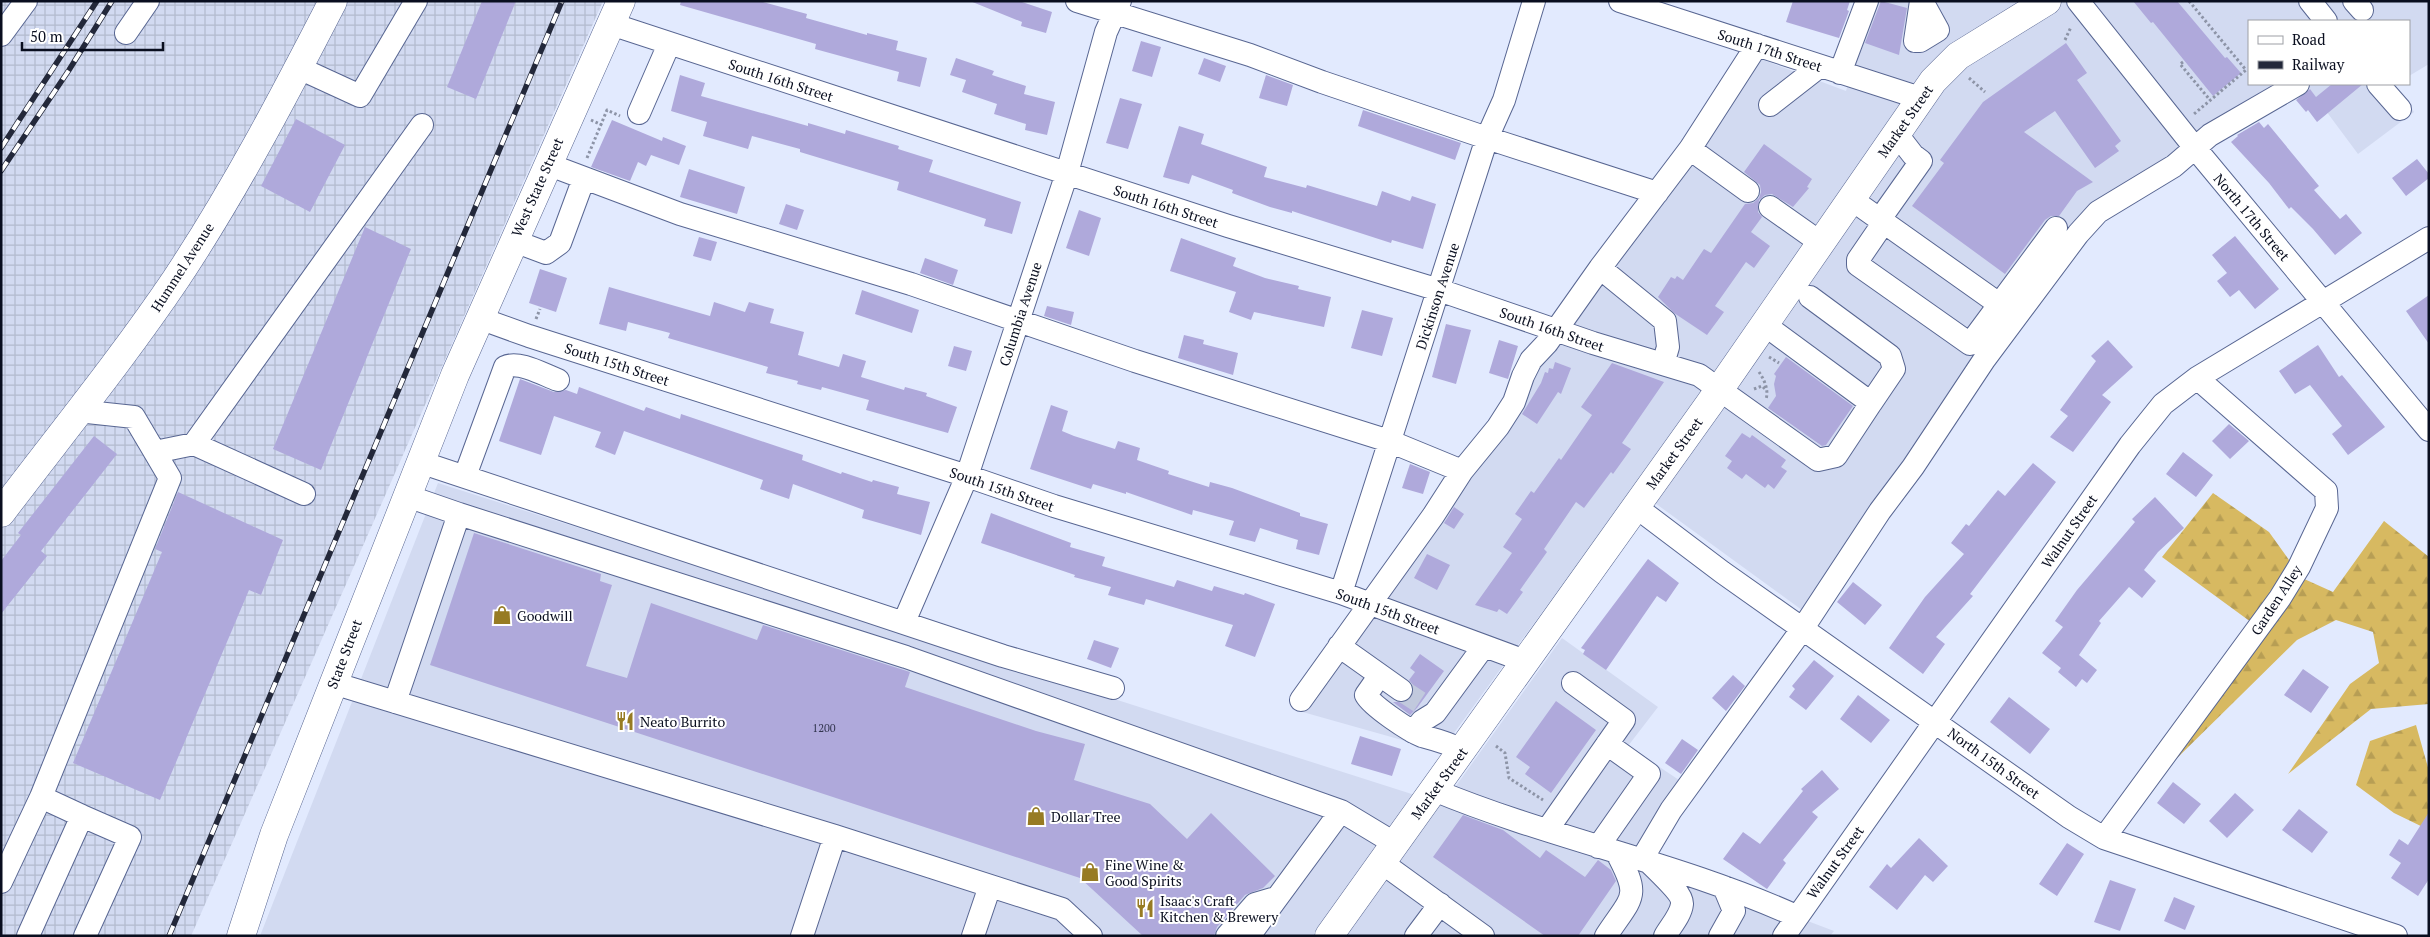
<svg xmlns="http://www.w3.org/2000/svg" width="2430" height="937" font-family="'PT Serif',serif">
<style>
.built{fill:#d2daf1}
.industrial{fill:url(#industrial-grid)}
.forest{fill:url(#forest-firs)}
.building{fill:#afa9db}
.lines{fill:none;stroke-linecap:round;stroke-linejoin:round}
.minor-tunnel{stroke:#c1c9dd;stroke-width:22;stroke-dasharray:22 11;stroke-linecap:butt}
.minor-casing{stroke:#586692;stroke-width:24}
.major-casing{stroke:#586692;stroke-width:29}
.path{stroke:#8d94a7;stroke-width:3;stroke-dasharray:2.5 2.5;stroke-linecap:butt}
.minor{stroke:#fff;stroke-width:22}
.major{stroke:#fff;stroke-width:28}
.rail-casing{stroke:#23283a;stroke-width:5.5}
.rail{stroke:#fff;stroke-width:4;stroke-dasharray:11;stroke-linecap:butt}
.labels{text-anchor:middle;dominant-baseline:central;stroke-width:4;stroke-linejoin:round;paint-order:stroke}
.number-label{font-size:11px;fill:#32354e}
.street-label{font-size:14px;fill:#090e1f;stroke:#fff}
.poi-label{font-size:14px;fill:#090e1f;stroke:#fff;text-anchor:start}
</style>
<defs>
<pattern id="industrial-grid" width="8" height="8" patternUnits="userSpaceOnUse" patternTransform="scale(1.25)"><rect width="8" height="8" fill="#d2daf1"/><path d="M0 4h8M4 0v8" fill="none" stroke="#b3bace"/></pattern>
<pattern id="forest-firs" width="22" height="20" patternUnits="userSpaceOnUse" patternTransform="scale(1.25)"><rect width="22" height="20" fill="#d7b961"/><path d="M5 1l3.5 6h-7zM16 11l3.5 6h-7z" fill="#b79e54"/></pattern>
</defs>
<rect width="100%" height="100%" fill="#e2eafe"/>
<path class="built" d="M1871 1H2429V64L2409 76V21H2249V84H2301L2099 214 1806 613 1633 487 1441 751 1292 709 1755 57 1846 91Z
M2306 84H2397L2395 85 2414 112 2358 154Z
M438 483 1443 804 1562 638 1658 707 1628 746 1685 784 1638 857 1834 931 1830 936H260Z"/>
<path class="industrial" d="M1 1H603L191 936H1Z"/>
<path class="forest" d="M2213 493 2269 532 2302 578 2333 592 2384 521 2429 557V704L2371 709 2288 774 2350 684 2379 663 2373 632 2336 620 2297 640 2173 762 2266 633 2162 557Z
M2416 725 2429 771V830L2394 813 2356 785 2370 741Z"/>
<path class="building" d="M482 1H516L476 99 447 87Z
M681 1H759L807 14 806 18 867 35V33L898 41 896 50 927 58 920 87 897 81 899 72 815 49 816 44 680 5Z
M970 1H1019L1052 12 1046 33 1021 26 1022 22Z
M1793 1H1850L1847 10 1849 11 1839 38 1786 22Z
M1881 1 1907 8 1899 55 1865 43Z
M2133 1H2177L2225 58 2227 57 2241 73 2213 96 2153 22 2151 23Z
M1141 41 1161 47 1152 77 1132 71Z
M2066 43 2087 73 2077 80 2121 141 2115 146 2119 151 2095 168 2055 111 2024 132 2093 182 2077 191 2059 216H2051L2045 220 2005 274 1912 206 1944 163 1940 160 1983 102Z
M956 58 994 71 992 75 1026 86 1024 94 1055 102 1047 135 1025 130 1026 124 994 114 997 104 962 92 966 80 950 75Z
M1204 58 1226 66 1220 82 1198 74Z
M680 75 705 83 701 96 808 126V123L845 134 846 130 899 146 898 149 933 160 929 172 1021 202 1012 234 984 226 986 219 897 190 899 182 800 152V149L752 136 748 149 703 136 707 122 671 111Z
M1266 75 1293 85 1287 106 1259 98Z
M2332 84H2363L2317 122 2308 110 2306 112 2296 100 2310 89 2316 97Z
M1120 98 1142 104 1128 149 1106 143Z
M1363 110 1461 143 1455 160 1358 126Z
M296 119 345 145 310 212 261 186Z
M612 120 662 141 663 137 686 146 679 165 651 155 646 166 638 162 630 181 591 167Z
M2259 122 2264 128 2268 124 2319 186 2314 190 2340 219 2346 214 2362 233 2335 255 2313 229 2291 207 2289 209 2269 183 2231 142 2238 136 2237 135Z
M1179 126 1204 134 1201 144 1267 167 1264 177 1306 188 1307 185 1377 206 1382 191 1410 201 1412 196 1436 204 1423 249 1392 240 1391 243 1292 211V213L1270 207 1232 193 1233 190 1192 175 1189 184 1163 177Z
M1764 144 1812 179 1807 187 1809 188 1793 207 1772 194 1765 195 1759 200 1758 212 1762 217 1751 232 1770 246 1754 268 1746 262 1715 306 1724 312 1707 335 1674 313 1658 297 1671 277 1675 279 1677 276 1683 280 1704 249 1711 253 1745 204 1753 203 1759 198 1761 192 1760 185 1744 172Z
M2417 159 2429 174V178L2406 196 2392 178Z
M689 169 745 187 737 214 680 197Z
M786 204 804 210 797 230 779 224Z
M1079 210 1101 218 1089 256 1066 248Z
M365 227 411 249 321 470 273 449Z
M2235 236 2279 289 2255 309 2239 290 2230 297 2217 281 2227 273 2212 255Z
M699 237 717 242 711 261 693 256Z
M1181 238 1236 258 1233 266 1265 278 1299 286 1298 289 1331 297 1324 327 1254 312 1251 320 1229 312 1236 292 1170 271Z
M925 258 958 270 953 285 920 273Z
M540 269 567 278 556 312 529 303Z
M609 287 710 316 714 302 745 312 749 302 774 309 770 323 804 332 798 355 839 367 843 354 866 361 861 377 904 390 905 387 927 393 926 396 957 407 948 433 866 410 869 400 822 387 821 390 797 384 798 381 766 373 768 367 668 338 670 333 628 322 626 331 599 324Z
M862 290 919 310 912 333 855 314Z
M2429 295V344L2406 311Z
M1047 306 1074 312 1071 325 1044 316Z
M1362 310 1393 318 1382 356 1351 348Z
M1446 324 1471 330 1456 384 1432 377Z
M1184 335 1204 340 1203 344 1238 353 1233 375 1178 358Z
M1499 340 1518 346 1508 379 1489 373Z
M2108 340 2133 367 2102 395 2111 402 2073 452 2050 437 2068 416 2060 410 2096 361 2091 356Z
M2318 345 2339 377 2342 375 2385 427 2348 455 2332 434 2342 426 2310 385 2295 394 2279 371Z
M954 346 972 351 966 371 948 366Z
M1786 357 1853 406 1826 445 1822 446 1768 408 1776 396 1774 384 1776 376 1774 374Z
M1555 362 1571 368 1561 394 1558 392 1537 424 1522 414 1541 383 1545 372 1548 373 1549 368 1553 369Z
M1612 363 1664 382 1622 443 1631 449 1613 474 1611 472 1584 508 1576 502 1544 549 1547 552 1520 590 1523 592 1507 614 1499 609 1497 612 1475 605 1512 553 1503 547 1522 519 1515 514 1531 491 1534 493 1559 458 1561 460 1592 415 1581 407Z
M520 379 554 392 566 390 577 394 579 387 644 411 646 407 680 419 681 414 803 455 802 460 841 474 842 472 872 482 873 480 899 487 897 494 930 502 921 535 862 518 864 510 793 484 789 499 760 489 763 480 624 431 615 455 595 447 601 432 554 416 541 455 499 441Z
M1051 405 1068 411 1062 431 1074 436 1115 449 1118 441 1140 448 1137 460 1169 471 1168 474 1209 487 1210 482 1232 488 1300 513V516L1328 524 1319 555 1296 549 1298 540 1260 528 1255 542 1229 535 1234 521 1193 510 1192 515 1126 492V494L1093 484 1091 489 1030 469Z
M2229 424 2249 441 2230 459 2212 441Z
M1742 433 1750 438 1752 435 1786 460 1781 467 1787 471 1774 489 1768 484 1765 488 1746 474 1742 479 1727 468 1732 461 1725 456Z
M94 436 117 454 41 551 47 556 1 614V561L21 535 18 533Z
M2183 452 2213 475 2196 497 2166 474Z
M2033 463 2056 482 1970 594 1973 596 1936 637 1945 644 1923 674 1889 648 1925 597 1964 554 1951 543 1966 524 1969 526 1998 490 2005 496Z
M1410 464 1430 472 1423 494 1402 488Z
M178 492 283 540 261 595 249 590 160 800 73 763 162 552 155 549Z
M2155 497 2184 528 2158 552 2144 570 2156 581 2142 598 2129 587 2099 621 2101 623 2079 655 2097 670 2087 683 2082 679 2076 687 2058 672 2061 668 2042 653 2063 627 2055 621 2077 590 2135 522 2132 519Z
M1454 507 1464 514 1454 529 1444 523Z
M991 513 1071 543 1070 547 1105 557 1102 566 1174 587 1177 580 1212 591 1214 586 1244 595 1245 593 1275 604 1255 657 1225 646 1233 625 1146 599 1144 605 1108 595 1111 587 1074 577 1075 575 981 543Z
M474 533 601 574 600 581 612 585 586 666 627 678 651 603 757 640 763 625 910 672 905 687 1036 731 1085 744 1074 780 1150 804 1187 839 1211 813 1275 876 1263 888 1245 895 1217 927 1214 936H1143L1080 878 430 665Z
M1427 554 1450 565 1437 590 1414 578Z
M1648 559 1679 583 1666 602 1657 596 1606 670 1583 654 1585 650 1581 648Z
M1853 582 1882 605 1865 625 1837 602Z
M1094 640 1119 648 1111 668 1087 659Z
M1420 654 1444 671 1417 708 1410 715 1393 702H1406L1412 697 1413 685 1409 680 1415 672 1410 668Z
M1814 660 1834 676 1806 710 1789 697 1795 689 1792 686Z
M2303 669 2329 687 2311 713 2284 695Z
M1733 675 1745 686 1726 711 1712 698Z
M1858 695 1890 720 1871 743 1840 719Z
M2009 697 2050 729 2030 754 1990 722Z
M1556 701 1596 730 1551 793 1525 774 1530 767 1516 757Z
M1360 736 1401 749 1392 776 1351 764Z
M1682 739 1698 750 1681 774 1665 763Z
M1822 770 1839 789 1812 812 1818 817 1783 860 1786 863 1767 889 1723 859 1743 832 1760 844 1803 791 1801 789Z
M2173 782 2201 804 2184 824 2157 803Z
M2235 793 2254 810 2227 838 2209 821Z
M2299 809 2328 832 2312 853 2282 830Z
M2429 812V879L2418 896 2391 878 2401 863 2389 855 2399 839 2408 845Z
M1463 815 1503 830 1540 858 1546 850 1585 877 1598 860 1611 870 1616 881 1578 936H1545L1433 857Z
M1919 838 1948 866 1933 882 1925 875 1897 910 1869 887 1887 864 1891 868Z
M2067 843 2084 854 2057 896 2039 884Z
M2110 880 2136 889 2120 931 2094 922Z
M2174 897 2195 906 2185 930 2164 921Z"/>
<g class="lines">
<path class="minor-tunnel" d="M1401 690 1421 703"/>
<g class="minor-casing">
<path id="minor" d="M1077 1 1250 55 1322 82 1487 138 1657 193
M1620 1 1920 98
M1921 1 1915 41H1920L1938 30 1922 1
M2078 1 2195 148 2429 430
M2310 1 2326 21
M2354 1 2362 10
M611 24 1228 226 1439 290 1593 343 1699 375 1818 460 1836 456 1871 403 1765 325
M126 33 148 1
M1 35 26 1
M299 68 360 96 416 1
M1840 73 1867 1
M2378 84 2400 109
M1770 105 1820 66
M639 113 669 44
M1690 149 1748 191
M547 164 680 214 911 284 1135 361 1389 441 1462 471
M1851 199 1999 304
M1770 207 1821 243
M1880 219 1921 161 1913 155 1896 133
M1884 222 1858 260V265L1970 344 2056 228
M514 241 546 253 560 243 584 178
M1600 268 1665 321 1668 347 1663 364
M1810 297 1890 356 1894 369 1871 403
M479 318 529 336 967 476 1054 506 1341 593 1525 661
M194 444 422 125
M155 452 194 444 304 494
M420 462 1003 656 1113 688
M465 476 505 367C519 360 544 375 558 380
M1636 507 1722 572 2069 817 2104 838 2396 936
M459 514 906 657 1341 811
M1341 593 1487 138 1504 100 1534 1
M904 622 967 476 1067 173 1106 32 1120 1
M1339 646 1401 690
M1380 675 1366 695C1372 706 1409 731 1422 736 1437 740 1449 743 1462 750
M333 683 835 836 1062 909 1091 936
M1301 700 1433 516 1462 471 1498 427 1514 402 1523 376 1531 360 1547 343 1600 268 1690 149 1757 45
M395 702 459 514 407 496
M1413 732 1422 721 1435 713 1484 646
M1434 790C1552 839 1679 863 1796 916
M82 816 130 837 85 936
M1547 830 1624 720 1573 683
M2104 838 2280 598 2299 567 2327 508 2326 491 2197 378
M1598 847 1649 774 1607 744
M1642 859 1671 810 1803 628 1880 511 1913 467 1984 360 2078 234 2098 212 2174 166 2210 135 2298 84
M1648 861C1656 870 1683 893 1682 904 1681 915 1670 927 1665 936
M1381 862 1483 936
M1 882 41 797
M28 936 82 816 41 797 170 478 134 417 78 411
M802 936 835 836
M973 936 990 886
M1227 936 1255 904 1272 899
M1249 936 1341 811 1394 843
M1416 936 1440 904
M1606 936C1633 895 1641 898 1617 853
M1720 936 1734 911 1724 887
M1784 936 2130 445 2163 404 2197 378 2429 238"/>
</g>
<g class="major-casing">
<path id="major" d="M1 513C60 435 122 359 176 279 235 190 284 96 333 1
M241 936 274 835 455 375 621 1
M1329 936 1710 403 1933 81 1958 56 2047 1"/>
</g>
<path class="path" d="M2189 1 2246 70 2194 114
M2065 40 2071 27
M2183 62 2180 64 2210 100
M1969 78 1985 92
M591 120 604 126
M587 158 607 110 620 116
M536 319 540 309
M1769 357 1779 363
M1759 372C1764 379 1769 390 1766 399
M1754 389 1762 386 1766 390
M1496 746 1505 753 1509 778 1543 800"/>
<use href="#minor" class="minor"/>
<use href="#major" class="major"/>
<g class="rail-casing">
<path id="rail" d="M1 148 97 1
M1 171 69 70 112 1
M169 936 562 1"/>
</g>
<use href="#rail" class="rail"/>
</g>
<defs>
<g id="shop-bare" transform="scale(1.5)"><path d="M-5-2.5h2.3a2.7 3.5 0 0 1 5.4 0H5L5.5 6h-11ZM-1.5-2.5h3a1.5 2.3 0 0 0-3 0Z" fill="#977b23" stroke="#fff" stroke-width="2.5" paint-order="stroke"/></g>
<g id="restaurant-bare" transform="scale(1.5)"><path d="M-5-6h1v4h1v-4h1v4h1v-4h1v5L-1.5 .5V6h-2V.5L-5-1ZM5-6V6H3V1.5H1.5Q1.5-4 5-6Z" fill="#977b23" stroke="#fff" stroke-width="2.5" paint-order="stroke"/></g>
</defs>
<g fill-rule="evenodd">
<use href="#shop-bare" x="502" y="615"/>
<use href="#restaurant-bare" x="625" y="721"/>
<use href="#shop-bare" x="1036" y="816"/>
<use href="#shop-bare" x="1090" y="872"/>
<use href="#restaurant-bare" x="1145" y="908"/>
</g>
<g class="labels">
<g class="number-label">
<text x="824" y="728">1200</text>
</g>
<g class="street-label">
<text transform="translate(1770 50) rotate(18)">South 17th Street</text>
<text transform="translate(781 80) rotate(18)">South 16th Street</text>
<text transform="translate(1905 121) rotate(-55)">Market Street</text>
<text transform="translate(537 187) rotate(-66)">West State Street</text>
<text transform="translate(1166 206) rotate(18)">South 16th Street</text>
<text transform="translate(2252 217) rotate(50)">North 17th Street</text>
<text transform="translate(182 267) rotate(-57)">Hummel Avenue</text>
<text transform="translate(1437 296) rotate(-72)">Dickinson Avenue</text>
<text transform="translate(1020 314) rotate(-72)">Columbia Avenue</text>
<text transform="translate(1552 329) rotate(19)">South 16th Street</text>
<text transform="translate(617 364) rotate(18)">South 15th Street</text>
<text transform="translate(1674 453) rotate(-54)">Market Street</text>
<text transform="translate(1002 489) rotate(19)">South 15th Street</text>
<text transform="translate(2069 531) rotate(-55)">Walnut Street</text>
<text transform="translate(2276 600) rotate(-57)">Garden Alley</text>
<text transform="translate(1388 611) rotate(20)">South 15th Street</text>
<text transform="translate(344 654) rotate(-69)">State Street</text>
<text transform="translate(1994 763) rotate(36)">North 15th Street</text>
<text transform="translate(1439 783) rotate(-54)">Market Street</text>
<text transform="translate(1835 862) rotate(-54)">Walnut Street</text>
</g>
<g class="poi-label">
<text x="517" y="615">Goodwill</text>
<text x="640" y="721">Neato Burrito</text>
<text x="1051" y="816">Dollar Tree</text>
<text x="1105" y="864">Fine Wine &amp;<tspan x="1105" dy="16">Good Spirits</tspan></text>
<text x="1160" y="900">Isaac's Craft<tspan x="1160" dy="16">Kitchen &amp; Brewery</tspan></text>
</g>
</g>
<rect width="2430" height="937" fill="none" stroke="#090e1f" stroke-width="5"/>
<rect x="2248" y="20" width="162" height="65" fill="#ffffff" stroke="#9d9fa5"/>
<rect x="2258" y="36" width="25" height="8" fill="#ffffff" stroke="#9d9fa5"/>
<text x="2292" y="45" font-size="15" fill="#090e1f">Road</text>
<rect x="2258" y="61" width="25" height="8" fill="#23283a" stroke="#9d9fa5"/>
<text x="2292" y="70" font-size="15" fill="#090e1f">Railway</text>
<path d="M22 42v8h141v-8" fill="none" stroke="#090e1f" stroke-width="2.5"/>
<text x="30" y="42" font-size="15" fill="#090e1f" stroke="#ffffff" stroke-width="4" paint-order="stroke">50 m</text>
</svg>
